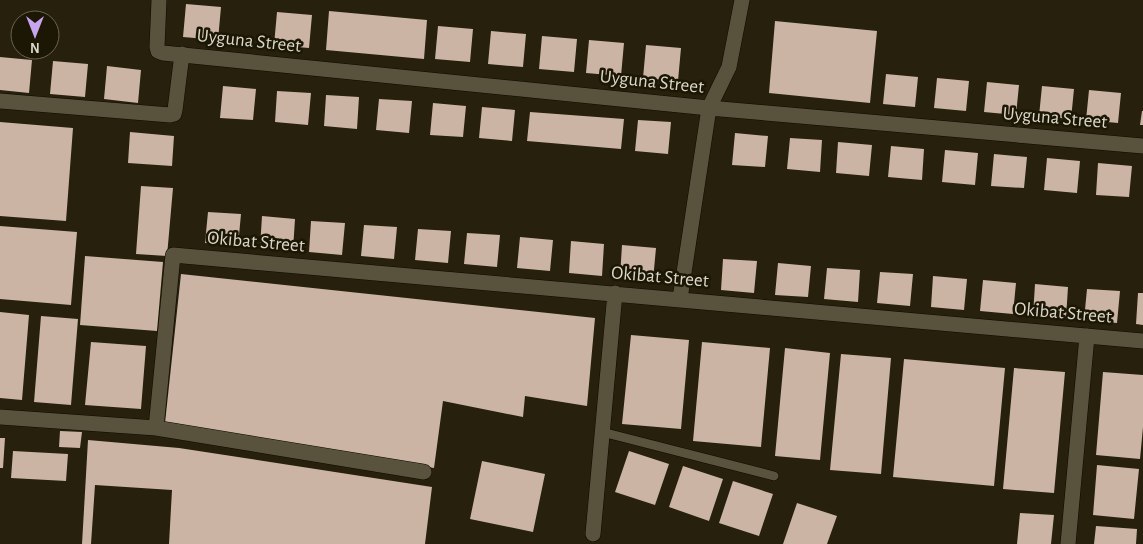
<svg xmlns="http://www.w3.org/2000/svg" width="1143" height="544" font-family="'Alegreya Sans',sans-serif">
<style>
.building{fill:#cbb4a4}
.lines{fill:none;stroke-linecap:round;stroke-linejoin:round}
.service-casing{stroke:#0f0900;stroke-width:10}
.minor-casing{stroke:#0f0900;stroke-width:16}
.service{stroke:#59533d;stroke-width:9}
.minor{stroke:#59533d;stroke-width:15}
.labels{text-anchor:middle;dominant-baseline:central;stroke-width:5;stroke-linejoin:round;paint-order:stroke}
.street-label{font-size:19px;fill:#dad7ca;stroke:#1c1704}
</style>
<rect width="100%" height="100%" fill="#26200c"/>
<path class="building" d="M186 4 221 7 218 40 183 37Z
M329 11 427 20 424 59 326 50Z
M277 12 312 15 309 48 274 45Z
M775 21 877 31 870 103 769 93Z
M438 26 473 29 470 62 435 59Z
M491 31 526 34 523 67 488 64Z
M542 36 577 39 574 72 539 69Z
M589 40 624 43 621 76 586 73Z
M646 45 681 48 678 81 643 78Z
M0 57 32 60 29 93 0 90Z
M53 61 88 64 85 97 50 94Z
M107 66 141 70 138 103 104 99Z
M886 74 918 77 915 107 883 104Z
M937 78 969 81 966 111 934 108Z
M987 82 1019 85 1016 115 984 112Z
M223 86 256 89 253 120 220 118Z
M1042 86 1074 89 1071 119 1039 116Z
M1089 90 1121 93 1118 123 1086 120Z
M277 91 311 93 308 125 275 122Z
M326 95 359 97 357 129 324 126Z
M379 99 412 101 409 133 376 130Z
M433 103 466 106 463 137 430 135Z
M482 107 515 110 512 141 479 138Z
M1142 111H1143V125H1140Z
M530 112 624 119 621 149 527 141Z
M638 120 671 122 668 154 635 151Z
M0 122 73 128 66 221 0 216Z
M130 132 174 136 172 166 128 163Z
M735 133 768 136 765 167 732 165Z
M790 138 822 140 820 172 787 169Z
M838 142 872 145 869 176 836 173Z
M891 146 924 149 922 180 888 177Z
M945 150 978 153 975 185 942 182Z
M994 154 1027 157 1024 188 991 186Z
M1047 158 1080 161 1077 193 1044 190Z
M1098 163 1132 166 1129 197 1096 195Z
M141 186 173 188 167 256 136 254Z
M208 212 241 214 238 246 205 243Z
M262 216 295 219 293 250 260 248Z
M311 221 345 223 342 255 309 252Z
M364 225 397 227 394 259 361 256Z
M0 226 77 232 71 305 0 299Z
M418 229 451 231 448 263 415 260Z
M467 233 500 235 497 267 464 264Z
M520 237 553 240 550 271 517 268Z
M571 241 604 244 602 276 569 273Z
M622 245 656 248 653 280 620 277Z
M85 256 163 262 157 331 80 325Z
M723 259 757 261 754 293 721 290Z
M778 263 811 266 808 297 775 295Z
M827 268 860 270 858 302 824 299Z
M880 272 913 274 910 306 877 303Z
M181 274 595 318 587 406 525 396 523 417 443 401 434 468 165 423Z
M933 276 967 279 964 310 931 307Z
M983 280 1016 283 1013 314 980 311Z
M1035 284 1068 287 1066 318 1033 316Z
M1087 289 1120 291 1117 323 1084 320Z
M1138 293H1143V325L1136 324Z
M0 312 29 315 22 400 0 398Z
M41 316 78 319 71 405 34 402Z
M631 335 689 340 681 429 622 424Z
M91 342 146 346 141 409 85 405Z
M702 342 770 348 761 447 693 441Z
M785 348 830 353 820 460 775 456Z
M841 354 891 358 881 474 830 470Z
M904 359 1005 368 994 486 893 477Z
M1014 368 1065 372 1054 493 1003 489Z
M1103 372 1143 375V427L1140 459 1096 455Z
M60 431 82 432 80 448 59 447Z
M0 438H5L3 468H0Z
M88 440 179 448 432 487 425 544H169L172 490 95 485 91 544H82Z
M13 451 68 454 66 481 11 478Z
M629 451 669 464 655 505 615 492Z
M482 461 545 474 533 532 470 519Z
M1097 465 1139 469 1134 519 1093 515Z
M683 466 723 479 709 521 669 507Z
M733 481 773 494 759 536 719 523Z
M797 503 837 516 827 544H783Z
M1020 513 1054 515 1051 544H1017Z
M1096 526 1137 529 1136 544H1094Z"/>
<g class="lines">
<g class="service-casing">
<path id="service" d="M602 432 774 476"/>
</g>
<g class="minor-casing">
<path id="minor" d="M159 0 157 47 158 51 163 53 709 108 1143 146
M0 101 170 115 174 114 175 110 182 54
M680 299 709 108 729 67 742 0
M0 417 156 428 173 255 1143 341
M156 428 424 472
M593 534 615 293
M1068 544 1087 336"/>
</g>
<use href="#service" class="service"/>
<use href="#minor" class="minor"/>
</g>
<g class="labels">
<g class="street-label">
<text transform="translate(249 41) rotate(6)">Uyguna Street</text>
<text transform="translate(652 82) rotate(6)">Uyguna Street</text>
<text transform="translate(1055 118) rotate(5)">Uyguna Street</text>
<text transform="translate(256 242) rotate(5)">Okibat Street</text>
<text transform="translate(660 277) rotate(5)">Okibat Street</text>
<text transform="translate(1063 313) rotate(5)">Okibat Street</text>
</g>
</g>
<g transform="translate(35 35) rotate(180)"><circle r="24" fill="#1c1704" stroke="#686453"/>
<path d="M0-4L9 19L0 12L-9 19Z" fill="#c9a5ee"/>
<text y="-8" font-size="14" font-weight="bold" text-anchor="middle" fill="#dad7ca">N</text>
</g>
</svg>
